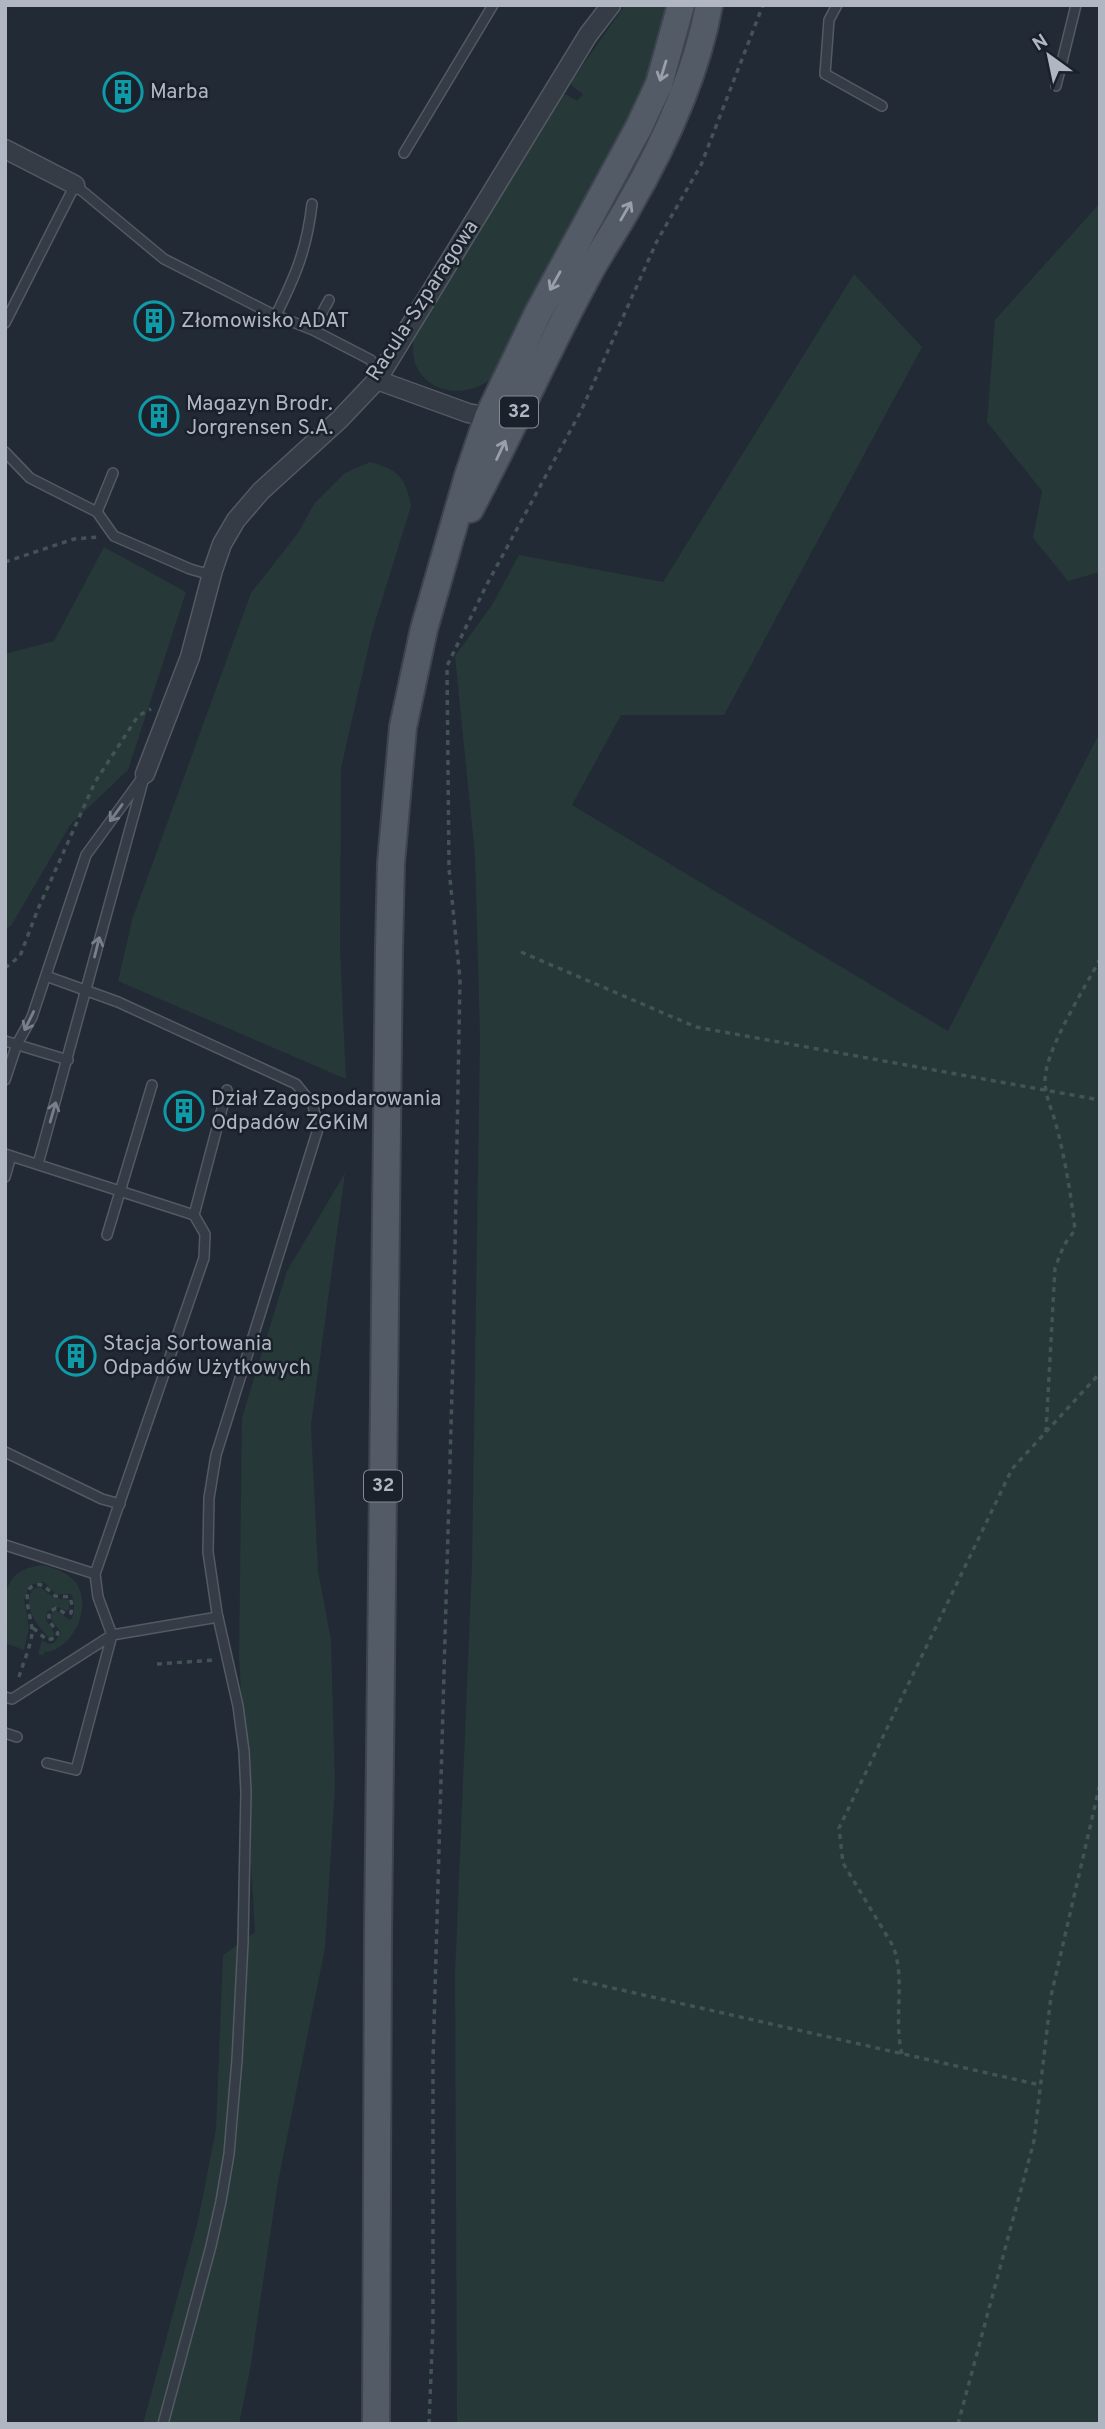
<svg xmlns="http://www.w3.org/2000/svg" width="1105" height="2429" font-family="Overpass,sans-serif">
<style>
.green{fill:#273838}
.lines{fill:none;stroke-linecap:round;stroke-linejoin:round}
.lane-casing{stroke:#535a64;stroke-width:12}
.street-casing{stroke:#535a64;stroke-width:21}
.primary-casing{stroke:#3f4550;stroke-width:30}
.path{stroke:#445356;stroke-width:3.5;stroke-dasharray:5 5;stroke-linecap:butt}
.lane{stroke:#353c46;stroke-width:9}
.street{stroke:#353c46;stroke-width:18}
.primary{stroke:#535b66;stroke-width:26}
.oneway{stroke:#99a0ac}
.oneway2{stroke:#79808b}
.labels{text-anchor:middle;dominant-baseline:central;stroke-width:5;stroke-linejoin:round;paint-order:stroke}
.shield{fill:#1b212b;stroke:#838a95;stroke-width:2}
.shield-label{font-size:19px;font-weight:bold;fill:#b0b7c3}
.poi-label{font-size:21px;fill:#b0b7c3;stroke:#1b212b;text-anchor:start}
.street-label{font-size:21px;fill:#b0b7c3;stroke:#1b212b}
</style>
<rect width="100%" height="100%" fill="#222a35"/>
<path class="green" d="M625 5H672L655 70 491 379C467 398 427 395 415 363 412 352 413 341 415 329L563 95H567L577 101 583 94 572 86 571 82Z
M1100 203V572L1068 581 1033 538 1042 491 987 422 995 320Z
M854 274 922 347 724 715H621L572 805 948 1031 1100 732V2424H457L455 1974 472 1565 480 1037 475 855 455 656 492 605 519 555 663 582Z
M370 462C397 469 406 477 411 506L372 632 341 768 340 951 346 1079 118 981 133 917 251 593 298 533 314 504 345 473Z
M104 547 186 592 128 770 70 825 11 926 5 929V654L54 641Z
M345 1173 311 1425 318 1571 331 1640 335 1788 325 1948 278 2182 250 2370 239 2424H143L198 2221 216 2129 223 1955 255 1932 239 1657 242 1418 287 1271Z
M42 1565C54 1568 68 1572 76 1583 93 1606 73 1650 45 1652L43 1655 38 1654 42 1640 49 1644 54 1643 61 1633C58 1624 47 1623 53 1611H57L70 1620 72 1618C75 1609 75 1601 71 1594H56L44 1582 30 1585 24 1599 29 1628 24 1650 5 1643C5 1638 8 1632 7 1627 3 1595 3 1570 42 1565Z
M40 1587 54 1598 69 1600V1609L67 1611 55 1606 47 1612 46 1620 55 1634 52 1638H49C37 1625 21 1606 33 1589Z"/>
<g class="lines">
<g class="lane-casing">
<path id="lane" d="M837 5 829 20 825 74 882 106
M1056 86 1076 5
M404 153 493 5
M276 315C296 275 307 248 312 204
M5 323 75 185 164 259 270 313 313 330 371 360 377 378
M313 330 329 300
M5 452 30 478 97 512
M113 473 97 512 114 536 190 569 211 575
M46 976 118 1002 296 1084 313 1105 318 1129 216 1455 209 1498 208 1552 217 1613 238 1706 244 1751 246 1792 243 1942 237 2060 229 2154 221 2201 211 2246 163 2424
M5 1041 68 1060
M5 1080 17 1044 32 1017 86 855 145 774 38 1164
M5 1154 194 1215 205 1234 204 1258 95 1574 98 1597 112 1635 12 1699 5 1697
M5 1177 11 1156
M194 1215 227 1090
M107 1235 152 1085
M5 1452 102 1499 120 1504
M5 1545 95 1574
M5 1733 17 1737
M47 1763 76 1770 112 1635 218 1617"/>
</g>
<g class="street-casing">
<path id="street" d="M5 149 75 185
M377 380 468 413 488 417
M145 774 190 657 213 570 222 544 236 520 261 491 339 420 377 380 588 35 611 5"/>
</g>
<g class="primary-casing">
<path id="primary" d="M470 509C512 431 547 349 590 271 602 249 616 229 628 207 664 145 696 76 709 5
M376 2424 378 1936 389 948 391 863 403 727 424 629 468 476 488 417 538 313 639 127 659 84 681 5"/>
</g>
<path class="path" d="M5 562 74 539 98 537
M521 952 696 1027 1100 1100
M5 968 20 956 38 909 95 782 138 716 151 709
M1046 1432 1055 1268 1064 1245 1075 1230C1071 1194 1065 1159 1056 1124 1051 1106 1042 1091 1046 1071 1052 1040 1084 989 1100 959
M157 1664 215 1660
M19 1677C23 1663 30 1648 32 1634 34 1620 14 1581 43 1585L55 1596 70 1597 72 1605 71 1613 66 1614 56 1608 49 1612V1621L58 1633 56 1638 47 1640 32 1627
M573 1979 1040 2085
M902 2054C893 2018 906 1980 893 1946L843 1863 839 1828 1012 1469 1100 1373
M429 2424 433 2326V2061L453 1356 460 979 449 869 447 666 486 586 581 411 657 241 701 165 763 5
M958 2424 1034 2141 1051 1996 1100 1784"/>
<use href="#lane" class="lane"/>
<use href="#street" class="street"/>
<use href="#primary" class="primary"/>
</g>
<defs><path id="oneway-shaft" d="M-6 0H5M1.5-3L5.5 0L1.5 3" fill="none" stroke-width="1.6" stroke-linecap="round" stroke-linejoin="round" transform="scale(1.75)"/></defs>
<g class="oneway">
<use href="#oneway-shaft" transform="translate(663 71) rotate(107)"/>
<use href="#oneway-shaft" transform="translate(626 211) rotate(-60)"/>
<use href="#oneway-shaft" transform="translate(555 281) rotate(119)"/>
<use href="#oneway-shaft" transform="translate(501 450) rotate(-65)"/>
</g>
<g class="oneway2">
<use href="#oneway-shaft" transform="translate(116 813) rotate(126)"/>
<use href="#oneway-shaft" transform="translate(97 947) rotate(-76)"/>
<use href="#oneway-shaft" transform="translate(29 1021) rotate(116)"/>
<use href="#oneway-shaft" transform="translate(53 1112) rotate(-74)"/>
</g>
<defs>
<g id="building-ring" transform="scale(2.0125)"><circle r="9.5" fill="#1b212b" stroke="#0f9aa8" stroke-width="1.5"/><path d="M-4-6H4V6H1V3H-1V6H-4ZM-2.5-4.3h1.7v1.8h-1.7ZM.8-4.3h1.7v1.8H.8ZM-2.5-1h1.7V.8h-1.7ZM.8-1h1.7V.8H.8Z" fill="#0f9aa8"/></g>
</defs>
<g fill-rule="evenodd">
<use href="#building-ring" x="123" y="92"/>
<use href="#building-ring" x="154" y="321"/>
<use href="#building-ring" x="159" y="416"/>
<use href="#building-ring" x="184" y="1111"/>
<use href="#building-ring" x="76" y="1356"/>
</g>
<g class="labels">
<g class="shield">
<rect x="500" y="396.5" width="38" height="31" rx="5"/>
<rect x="364" y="1470.5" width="38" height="31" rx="5"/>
</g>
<g class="shield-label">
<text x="519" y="412">32</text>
<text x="383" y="1486">32</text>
</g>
<g class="poi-label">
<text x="150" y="92">Marba</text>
<text x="181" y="321">Złomowisko ADAT</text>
<text x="186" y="404">Magazyn Brodr.<tspan x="186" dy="24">Jorgrensen S.A.</tspan></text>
<text x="211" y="1099">Dział Zagospodarowania<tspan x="211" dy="24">Odpadów ZGKiM</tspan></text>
<text x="103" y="1344">Stacja Sortowania<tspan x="103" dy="24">Odpadów Użytkowych</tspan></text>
</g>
<g class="street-label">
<text transform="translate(423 301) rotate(-57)">Racula-Szparagowa</text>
</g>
</g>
<rect width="1105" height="2429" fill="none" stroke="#b0b7c3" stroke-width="14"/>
<g transform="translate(1049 56) rotate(327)" stroke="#1b212b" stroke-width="5" paint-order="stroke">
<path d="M0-5L12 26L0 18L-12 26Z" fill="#b0b7c3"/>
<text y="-10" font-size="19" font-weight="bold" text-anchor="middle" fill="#b0b7c3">N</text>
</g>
</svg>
